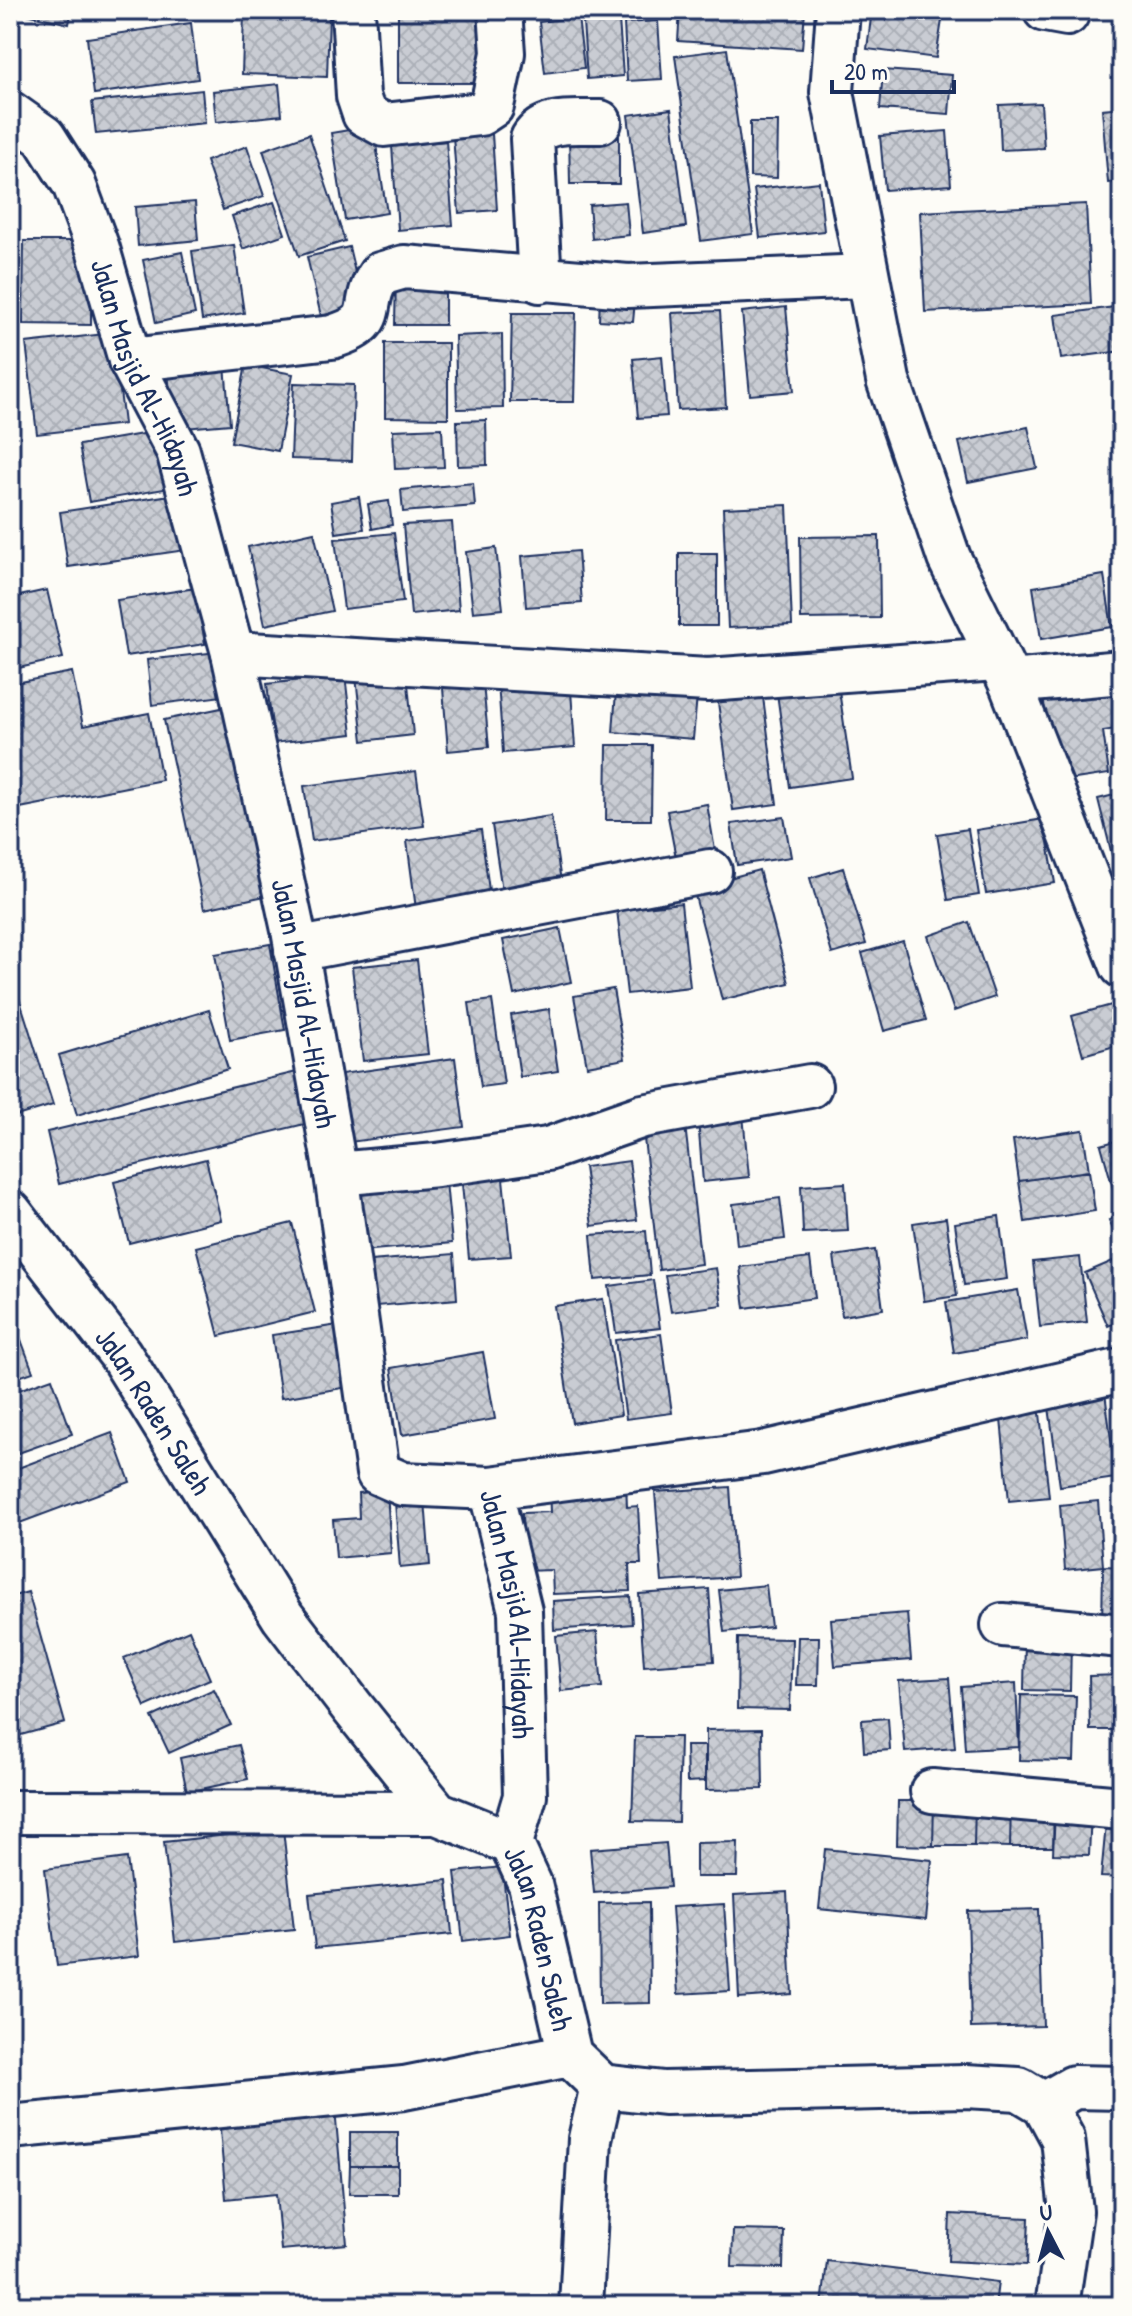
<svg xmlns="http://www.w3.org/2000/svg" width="1132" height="2316" font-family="'Patrick Hand',sans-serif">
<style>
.building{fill:url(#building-cross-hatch);stroke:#1b2f5e;stroke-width:2}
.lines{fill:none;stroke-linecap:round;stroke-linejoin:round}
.minor-casing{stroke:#1b2f5e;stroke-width:48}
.minor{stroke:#fdfcf7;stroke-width:42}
.labels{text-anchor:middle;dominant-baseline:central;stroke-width:7;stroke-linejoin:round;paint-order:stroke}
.street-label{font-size:30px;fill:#1b2f5e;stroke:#fdfcf7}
</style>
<defs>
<pattern id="building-cross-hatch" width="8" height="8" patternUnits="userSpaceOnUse" patternTransform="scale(2)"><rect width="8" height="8" fill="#c9ccd3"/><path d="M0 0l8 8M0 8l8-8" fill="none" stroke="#acb0b8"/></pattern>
</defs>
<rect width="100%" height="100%" fill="#fdfcf7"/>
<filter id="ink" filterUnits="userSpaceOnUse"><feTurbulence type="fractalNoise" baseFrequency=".0125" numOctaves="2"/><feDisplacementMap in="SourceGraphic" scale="16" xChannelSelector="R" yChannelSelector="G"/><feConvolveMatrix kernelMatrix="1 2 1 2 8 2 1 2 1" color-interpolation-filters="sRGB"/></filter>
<g filter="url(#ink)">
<path class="building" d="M10 10H72L69 24Z
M248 10H336V12H248Z
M398 10H480V83H398Z
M680 10H805L802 49 678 41Z
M872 10 943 14 936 58 867 49Z
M244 14 329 16 327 77 242 74Z
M578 17 584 68 545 73 539 22Z
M619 19 623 76 587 79 583 22Z
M658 21 662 79 627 81 624 23Z
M191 23 198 79 94 94 87 38Z
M727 49 753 234 701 241 675 56Z
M883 70 952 75 949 114 880 109Z
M279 84 282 115 216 122 213 91Z
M202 90 205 123 96 134 92 102Z
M1041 103 1044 148 1001 150 999 105Z
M1122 107V182L1108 183 1102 109Z
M671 109 686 227 643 233 628 115Z
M750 122H778L777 178 750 177Z
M373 126 387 213 345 220 331 133Z
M569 131H619V184H570Z
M947 131 951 185 885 190 880 136Z
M309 134 345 241 299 256 263 150Z
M492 134 497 210 459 213 453 136Z
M446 141 453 225 398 230 392 146Z
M247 146 264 196 223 210 206 161Z
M819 182 824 231 760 238 754 189Z
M195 202 198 240 138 246 135 207Z
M274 202 285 234 243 249 232 216Z
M626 202 629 235 592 239 589 205Z
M1086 204 1091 304 925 312 920 212Z
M10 241 19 342 10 343Z
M24 241H91V325L23 324Z
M234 245 244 313 202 320 192 251Z
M349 247 363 306 321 316 307 257Z
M182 252 195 314 156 323 143 260Z
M396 275H445V325H395Z
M600 299 635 301 633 322 599 320Z
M1122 306V351L1061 359 1055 315Z
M786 307 794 391 750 395 742 312Z
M720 311 726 407 678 410 672 313Z
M512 313H576L574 402H510Z
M113 333 124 424 37 434 26 343Z
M502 334 503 408 457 409 455 336Z
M385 343H448V418L385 417Z
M662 356 667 416 638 418 633 359Z
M225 365 230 424 173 429 168 370Z
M246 365 293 374 278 451 231 442Z
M294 383 354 385 352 461 291 459Z
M486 420 487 465 458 466 457 421Z
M1028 427 1037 468 968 482 959 442Z
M442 428 444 467 395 469 393 430Z
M160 431 170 488 89 502 79 445Z
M473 483 475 506 403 512 401 490Z
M177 494 186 550 68 567 60 512Z
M359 497 364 529 336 533 331 502Z
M389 501 392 525 372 529 368 504Z
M787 505 792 625 728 628 723 508Z
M452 522 459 610 411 615 403 525Z
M314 532 332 611 265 625 248 547Z
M394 533 403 602 344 609 335 539Z
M879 536 880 618 801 619 800 537Z
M496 548 503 609 473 612 466 552Z
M578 551 582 603 526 607 522 556Z
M679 553H717V626H679Z
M1104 575 1112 627 1041 639 1033 587Z
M196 588 205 644 126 656 117 600Z
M47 590 63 658 10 670V598Z
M217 652 223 696 152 705 147 660Z
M406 663 413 735 363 741 355 668Z
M72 672 83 726 149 713 162 780 10 810V684Z
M482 673 489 747 448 751 442 676Z
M345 675 352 734 274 743 267 684Z
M1122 676V728L1103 731 1109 774 1055 782 1042 689Z
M570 677 575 747 503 753 498 682Z
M837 677 852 778 790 787 776 686Z
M617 678 698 685 693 739 613 732Z
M761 682 777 804 733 810 716 688Z
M226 707 265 896 204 909 164 720Z
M607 745H652L651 820H606Z
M416 771 424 826 312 841 304 786Z
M1122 793V852L1112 855 1098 799Z
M707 804 716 856 677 863 667 811Z
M551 816 562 888 503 897 492 825Z
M784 817 791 857 737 865 731 824Z
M1044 819 1055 883 986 894 976 830Z
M968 829 979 895 948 900 937 834Z
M481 830 490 898 416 909 407 841Z
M843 868 866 944 832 954 810 878Z
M759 870 789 983 722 1000 693 888Z
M681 903 690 987 627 994 617 910Z
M969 922 995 997 954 1011 928 936Z
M560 928 571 982 514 995 503 940Z
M903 941 926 1020 884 1031 862 953Z
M270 944 285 1030 230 1040 215 954Z
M417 960 428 1054 363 1061 352 967Z
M14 982 53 1105 10 1118V983Z
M613 989 625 1059 587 1066 574 996Z
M492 1000 504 1084 481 1087 469 1003Z
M1122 1002V1044L1083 1055 1072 1016Z
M549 1009 558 1071 520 1077 511 1015Z
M209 1010 228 1069 77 1115 59 1055Z
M455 1058 464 1127 350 1142 341 1074Z
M305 1070 317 1121 59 1184 47 1132Z
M743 1115 749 1177 703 1182 698 1120Z
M685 1125 701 1264 659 1270 643 1130Z
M1083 1130 1089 1171 1019 1181 1013 1140Z
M1122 1139V1197L1116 1199 1101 1145Z
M206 1159 221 1220 129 1243 114 1182Z
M629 1161 637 1220 592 1226 584 1167Z
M502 1169 511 1256 469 1259 461 1173Z
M1089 1171 1095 1211 1025 1222 1019 1181Z
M446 1182 452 1243 362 1251 356 1190Z
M845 1183 848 1231 803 1233 801 1186Z
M780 1198 785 1239 737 1245 733 1204Z
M1122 1215V1251L1109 1220Z
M999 1216 1007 1279 964 1285 955 1223Z
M946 1218 957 1296 924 1301 913 1223Z
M292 1223 315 1312 219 1336 196 1247Z
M646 1231 650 1275 595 1280 591 1235Z
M875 1250 883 1309 842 1316 834 1256Z
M454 1254 457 1299 376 1306 371 1261Z
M1080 1257 1087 1322 1040 1327 1033 1262Z
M1122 1257V1320L1108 1326 1085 1273Z
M810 1258 815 1298 745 1308 740 1267Z
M716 1268 722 1305 671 1312 665 1275Z
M653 1280 660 1328 616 1333 609 1286Z
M1018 1290 1027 1340 954 1353 946 1302Z
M603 1299 621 1415 572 1423 554 1306Z
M10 1310 33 1372 10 1380Z
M345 1324 355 1386 281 1398 272 1335Z
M661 1334 672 1413 626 1419 615 1340Z
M483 1352 495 1419 402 1435 391 1368Z
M52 1378 72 1434 10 1456V1393Z
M1104 1385 1116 1478 1060 1486 1047 1393Z
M1039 1404 1049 1497 1009 1501 1000 1409Z
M112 1433 130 1482 17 1524 10 1505V1471Z
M626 1483 627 1507 638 1506 641 1564H629L630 1591 553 1594 552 1570 524 1571 522 1513 550 1512 549 1487Z
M424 1487 430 1565 400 1568 394 1489Z
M730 1487 736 1577 662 1582 655 1492Z
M387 1491 391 1553 336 1558 333 1520 359 1518 358 1493Z
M1098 1501 1103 1566 1065 1570 1060 1505Z
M1103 1566 1122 1567V1628H1102Z
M766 1585 771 1627 724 1632 719 1590Z
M709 1589 714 1661 644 1666 639 1594Z
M28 1592 65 1723 10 1738V1597Z
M630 1596 632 1624 554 1630 553 1601Z
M907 1613 911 1660 835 1666 831 1619Z
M189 1630 210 1679 145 1707 124 1658Z
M597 1632 602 1687 561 1691 556 1636Z
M798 1637H819L818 1685H796Z
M738 1638 792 1639 790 1710 737 1709Z
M1025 1639 1071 1641 1070 1691 1024 1690Z
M1122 1675V1730H1090L1089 1676Z
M949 1678 955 1748 905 1752 899 1681Z
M1016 1683 1019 1747 965 1750 961 1687Z
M214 1689 231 1725 169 1753 152 1717Z
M1021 1695 1076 1696 1074 1761 1019 1760Z
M888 1718 890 1750 864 1752 862 1720Z
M762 1729 763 1789 706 1790V1730Z
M635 1737H680L678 1822 632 1821Z
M239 1745 248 1779 187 1792 180 1758Z
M686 1746H705V1781L687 1782Z
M898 1801H934L933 1846 897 1845Z
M934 1801 975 1802 974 1846H933Z
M975 1802 1011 1803 1010 1847 974 1846Z
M1011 1803H1054L1053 1847H1010Z
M1055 1811 1091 1812 1089 1855 1053 1854Z
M1106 1824 1122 1826V1878L1101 1877Z
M283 1829 294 1929 175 1942 164 1842Z
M738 1842 737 1877H696V1843Z
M666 1843 670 1887 594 1893 590 1849Z
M825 1849 932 1860 926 1920 819 1909Z
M127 1858 139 1956 57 1966 45 1869Z
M502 1867 510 1935 463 1941 455 1872Z
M447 1880 452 1934 315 1948 309 1894Z
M787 1892 792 1994 739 1998 734 1895Z
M649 1902 650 2003 600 2004 599 1903Z
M724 1904 730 1991 678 1994 672 1907Z
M1039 1909 1043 2026 971 2028 968 1911Z
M334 2097 347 2244 281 2250 276 2194 226 2199 218 2107Z
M350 2132H398V2166H350Z
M350 2166H398V2194H349Z
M950 2214 1029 2218 1027 2265 948 2261Z
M733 2230 784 2231 783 2268 732 2267Z
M827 2261 998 2282 995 2306H822Z"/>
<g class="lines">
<g class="minor-casing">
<g id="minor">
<path d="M353 10 358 96 364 114 384 125 480 114 492 106 503 53 500 10"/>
<path d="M838 10 832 92 888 380 949 558 1010 682 1122 966"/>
<path d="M1045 10 1067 14"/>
<path id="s1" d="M10 113 44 137 74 184 98 249 130 360 178 451 233 653 293 930 336 1174 378 1473 403 1484 490 1488 520 1611 525 1796 511 1843"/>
<path d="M540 281 532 139C545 117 577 123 600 122"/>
<path d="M130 360 332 337C384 321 357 307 380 274L404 267 628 286 866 276"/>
<path d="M233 653 708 680 996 659"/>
<path d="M1010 682 1122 672"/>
<path d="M296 950 710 871"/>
<path d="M336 1174 437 1165 548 1149 643 1116 810 1086"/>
<path id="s2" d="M10 1212 120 1354 283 1617 352 1707 437 1813 511 1843 530 1884 570 2055 602 2086 664 2093 965 2086 1019 2089 1044 2104 1063 2139 1071 2211 1057 2306"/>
<path d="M490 1488 763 1453 1122 1370"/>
<path d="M1003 1625 1122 1636"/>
<path d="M932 1791 1122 1808"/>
<path d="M10 1812 437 1813"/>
<path d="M1044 2104 1074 2087 1122 2088"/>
<path d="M10 2127 404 2088 570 2055"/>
<path d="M581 2306 590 2139 602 2086"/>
</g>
</g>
<use href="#minor" class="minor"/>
</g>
</g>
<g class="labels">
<g class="street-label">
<text stroke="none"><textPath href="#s1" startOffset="304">Jalan Masjid Al-Hidayah</textPath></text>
<text stroke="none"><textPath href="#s1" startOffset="952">Jalan Masjid Al-Hidayah</textPath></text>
<text stroke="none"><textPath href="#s2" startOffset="246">Jalan Raden Saleh</textPath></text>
<text stroke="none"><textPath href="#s1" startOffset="1670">Jalan Masjid Al-Hidayah</textPath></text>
<text stroke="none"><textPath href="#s2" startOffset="918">Jalan Raden Saleh</textPath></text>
</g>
</g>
<rect width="1132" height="2316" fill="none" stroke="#fdfcf7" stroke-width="40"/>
<rect x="20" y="20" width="1092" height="2276" fill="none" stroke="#1b2f5e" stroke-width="3" filter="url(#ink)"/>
<g transform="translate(1048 2232) rotate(354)" stroke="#fdfcf7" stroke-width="6" paint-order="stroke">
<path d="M0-6L14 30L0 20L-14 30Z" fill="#1b2f5e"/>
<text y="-12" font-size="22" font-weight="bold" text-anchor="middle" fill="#1b2f5e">U</text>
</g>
<path d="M832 80v12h122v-12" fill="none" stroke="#1b2f5e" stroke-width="4"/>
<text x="844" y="80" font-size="24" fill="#1b2f5e" stroke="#fdfcf7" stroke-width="6" paint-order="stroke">20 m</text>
</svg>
